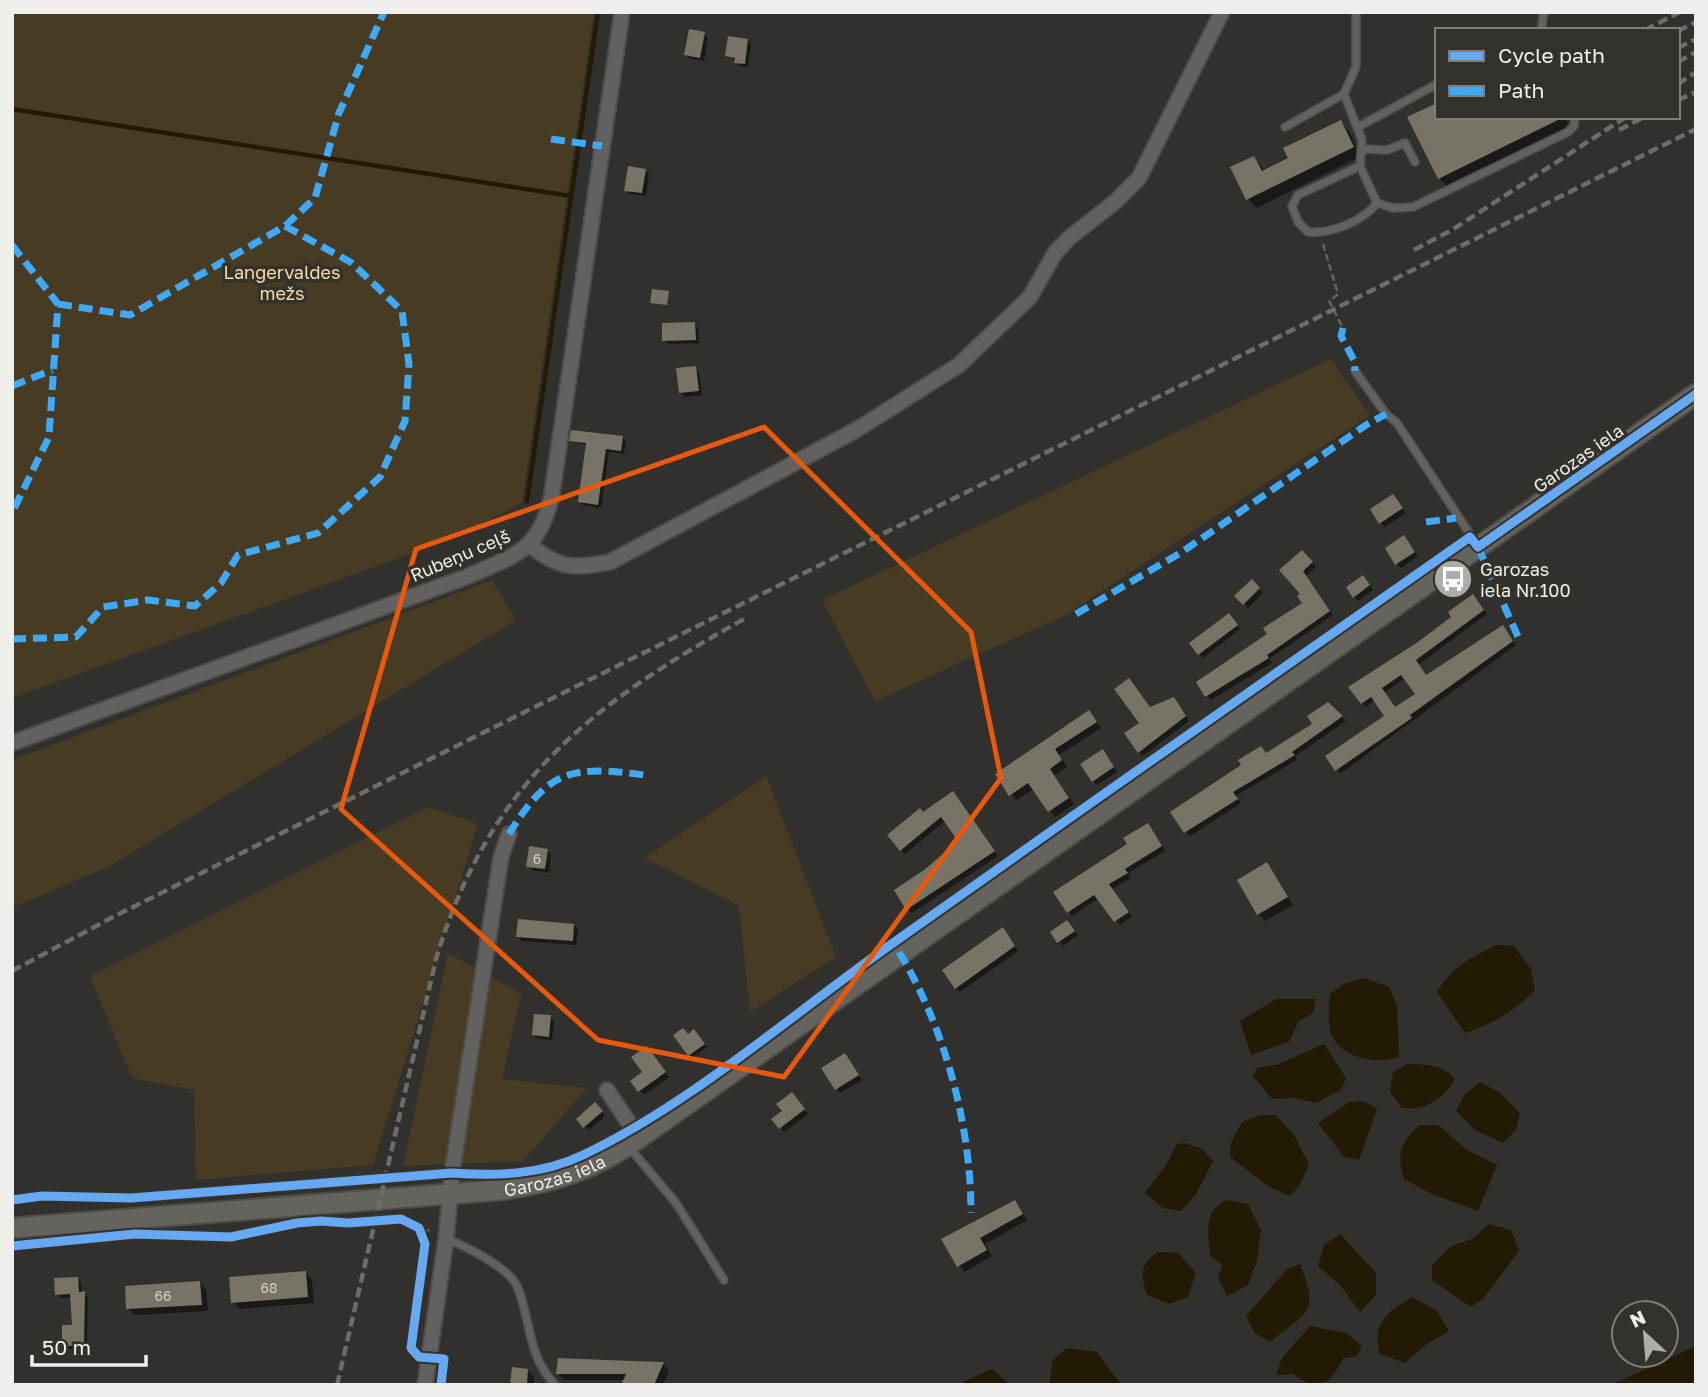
<svg xmlns="http://www.w3.org/2000/svg" width="1708" height="1397" font-family="'Golos Text',sans-serif">
<style>
.green{fill:#473b24}
.water{fill:#231a05}
.shadow{fill:#0007;fill-rule:evenodd}
.lines{fill:none;stroke-linecap:round;stroke-linejoin:round}
.stream{stroke:#231a05;stroke-width:4.5}
.building{fill:#787367;fill-rule:evenodd}
.service-casing{stroke:#4d4c49;stroke-width:10}
.minor-casing{stroke:#4d4c49;stroke-width:18}
.secondary-casing{stroke:#4d4c49;stroke-width:23}
.path{stroke:#636260;stroke-width:2.5;stroke-dasharray:7 3.5;stroke-linecap:butt}
.service{stroke:#636160;stroke-width:7}
.minor{stroke:#636160;stroke-width:14}
.secondary{stroke:#66635f;stroke-width:19}
.rail{stroke:#6e6c69;stroke-width:4.5;stroke-dasharray:10 5;stroke-linecap:butt}
.quiet{stroke:#3fa9f5;stroke-width:7;stroke-dasharray:14 7;stroke-linecap:butt}
.cycleway-casing{stroke:#33312c;stroke-width:13}
.cycleway{stroke:#66a8f1;stroke-width:9}
.marked{fill:none;stroke:#e8590c;stroke-width:5;stroke-linejoin:round}
.labels{text-anchor:middle;dominant-baseline:central;stroke-width:7;stroke-linejoin:round;paint-order:stroke}
.number-label{font-size:14px;fill:#d2cfca}
.park-label{font-size:18px;fill:#f9dda3;stroke:#33312c}
.street-label{font-size:18px;fill:#f0eeeb;stroke:#33312c}
.poi-label{font-size:18px;fill:#f0eeeb;stroke:#33312c;text-anchor:start}
</style>
<rect width="100%" height="100%" fill="#32302d"/>
<path class="green" d="M12 12H594L522 503 454 538 12 698Z
M1331 359 1370 415 1064 616 875 701 822 600Z
M492 580 516 620 110 866 12 908V760Z
M766 776 836 957 750 1012 739 906 645 858Z
M428 807 478 824 373 1165 196 1180 194 1090 132 1078 90 976Z
M448 953 521 994 502 1079 587 1088 523 1161 403 1166Z"/>
<path class="water" d="M1496 945 1514 946 1531 969 1535 990C1515 1011 1492 1024 1465 1033L1437 992C1452 967 1471 957 1496 945Z
M1364 978 1389 987 1397 1005 1399 1057C1377 1065 1339 1058 1331 1033 1327 1020 1329 1007 1330 994L1344 984Z
M1276 999H1316L1313 1013 1298 1022 1290 1041 1251 1055 1240 1021Z
M1324 1044 1346 1078 1341 1090 1316 1103 1295 1098 1272 1099 1253 1076 1257 1068 1279 1064Z
M1407 1064C1426 1064 1443 1065 1455 1079 1443 1099 1426 1111 1402 1108L1390 1092 1393 1072Z
M1480 1082 1499 1092 1520 1113 1516 1130 1503 1143 1475 1130 1456 1111 1464 1095Z
M1363 1101 1377 1109 1359 1160 1344 1157 1318 1123 1349 1102Z
M1260 1115H1275L1294 1135 1309 1164 1300 1185 1290 1196 1268 1186 1230 1157 1231 1143 1242 1122Z
M1420 1125H1438L1467 1150 1497 1165 1478 1211 1432 1194 1404 1179C1396 1155 1401 1141 1420 1125Z
M1185 1143 1202 1149 1213 1161 1196 1194 1181 1211 1163 1208 1145 1193 1166 1165 1177 1144Z
M1226 1200 1248 1204 1261 1230 1257 1261 1248 1285 1227 1296 1218 1278 1222 1265 1210 1255C1208 1231 1203 1213 1226 1200Z
M1489 1224 1511 1230 1519 1251 1483 1299 1471 1307 1432 1280V1265L1451 1246 1472 1239Z
M1340 1234 1376 1273V1295L1360 1312 1340 1285 1318 1266 1324 1245Z
M1157 1252 1178 1253 1196 1273 1188 1297 1169 1304 1147 1295C1140 1274 1140 1266 1157 1252Z
M1300 1264C1320 1313 1307 1312 1270 1342L1255 1333 1246 1316 1287 1269Z
M1412 1297 1437 1311 1449 1331 1424 1346 1405 1363 1380 1354C1371 1324 1388 1311 1412 1297Z
M1310 1326 1346 1333 1362 1346 1357 1356 1344 1358C1329 1384 1320 1394 1293 1374L1276 1375 1282 1358Z
M1696 1346V1385H1611Z
M1067 1348 1097 1352 1121 1385H1049L1053 1360Z
M992 1369 1010 1385H964L965 1381Z"/>
<path class="shadow" d="M704 34 708 38 704 61 690 59 686 54Z
M747 40 751 44 748 67 739 66 736 60 727 56Z
M1565 117 1570 127 1448 188 1439 178 1409 118Z
M1340 122 1349 131 1361 156 1257 208 1248 199 1254 158 1265 171 1290 159Z
M645 170 649 174 646 196 630 194 626 190Z
M694 324 698 328 699 343 668 344 664 340Z
M695 368 699 372 702 395 685 397 681 393Z
M622 437 626 441 624 454 609 452 601 508 583 505 580 502 588 446 571 440Z
M1393 496 1406 513 1385 527 1381 523Z
M1408 542 1418 556 1401 568 1397 564Z
M1302 552 1316 567 1306 576 1333 615 1269 659 1272 663 1211 700 1207 696 1304 603Z
M1367 581 1373 590 1358 601 1354 597Z
M1252 582 1263 593 1248 608 1237 596Z
M1477 600 1487 614 1418 665 1427 677 1506 631 1516 645 1340 774 1337 770 1386 717 1375 700 1366 707 1362 703 1419 643ZM1405 678 1417 695 1396 709 1384 693Z
M1233 619 1240 629 1203 658 1199 654Z
M1178 704 1189 721 1143 756 1139 752 1141 723 1151 709Z
M1337 710 1346 721 1295 756 1297 760 1236 796 1241 803 1190 836 1186 832 1267 755Z
M1094 718 1101 728 1059 755 1067 767 1054 775 1074 804 1055 817 1034 789 1016 800 1011 794 997 774Z
M1106 755 1117 772 1097 785 1093 781Z
M957 797 998 856 912 913 908 909 925 872 960 842 945 821 905 854 901 850 924 814Z
M1152 829 1165 851 1128 873 1131 878 1112 889 1132 916 1120 925 1099 898 1072 916 1068 911 1129 844Z
M547 850 551 855 549 873 532 870 528 866Z
M1267 865 1293 905 1265 921 1258 914Z
M574 925 578 929 576 945 522 941 518 937Z
M1071 926 1078 935 1063 946 1052 932Z
M1006 933 1018 951 960 992 956 988Z
M550 1017 554 1021 552 1040 538 1039 534 1035Z
M697 1034 707 1047 692 1058 675 1035Z
M651 1052 669 1077 644 1095 633 1082 645 1073Z
M845 1055 862 1080 840 1093 823 1068Z
M796 1098 808 1114 784 1132 774 1120Z
M595 1105 605 1116 589 1130 578 1119Z
M1015 1202 1027 1220 985 1244 992 1256 964 1272 943 1240Z
M305 1273 312 1280 314 1303 240 1309 233 1302Z
M77 1279 81 1283 82 1293 88 1297 87 1349H68L64 1345 74 1327 72 1298H61L57 1294Z
M200 1283 206 1289 208 1311 135 1315 128 1309Z
M663 1364 669 1370 663 1385H623L625 1380H564L558 1374Z
M528 1371 534 1377 533 1385H512Z"/>
<g class="lines">
<path class="stream" d="M12 109 571 196
M527 501 598 12"/>
</g>
<path class="building" d="M689 29 705 32 700 58 684 55Z
M728 36 748 39 745 64 734 63 735 58 725 56Z
M1437 103V117H1564L1438 179 1407 117Z
M1341 120 1354 147 1246 200 1230 167 1254 156 1262 171 1288 158 1283 148Z
M628 166 646 169 642 193 624 191Z
M652 289 669 291 667 305 650 303Z
M695 322 696 340 662 341V323Z
M696 366 699 391 679 393 676 368Z
M571 430 623 436 621 451 606 449 598 505 578 502 586 443 569 441Z
M1393 494 1403 508 1379 524 1370 509Z
M1404 535 1415 552 1395 565 1385 548Z
M1302 550 1313 562 1303 571 1330 611 1267 655 1269 658 1205 697 1196 682 1267 634 1263 628 1302 603 1297 596 1300 594 1279 570Z
M1363 575 1370 585 1353 598 1346 587Z
M1252 579 1260 588 1243 605 1234 596Z
M1473 594 1484 610 1416 660 1426 675 1503 625 1513 641 1410 715 1412 718 1335 771 1325 756 1384 716 1371 697 1361 704 1348 687 1418 642 1451 617 1448 612ZM1401 675 1415 694 1395 707 1382 688Z
M1229 613 1238 625 1198 655 1189 643Z
M1129 678 1150 707 1174 697 1186 716 1138 753 1124 733 1139 723 1114 689Z
M1328 702 1343 716 1292 752 1295 755 1233 792 1238 799 1184 833 1170 812 1241 765 1238 760 1261 746 1266 753 1312 724 1307 716Z
M1089 710 1097 722 1055 749 1062 760 1050 769 1069 798 1048 812 1028 783 1009 796 995 774Z
M1103 749 1114 767 1092 782 1080 764Z
M953 791 995 851 906 910 894 890 924 870 958 841 941 817 900 851 887 835 920 808 923 812Z
M1148 823 1162 846 1125 869 1128 873 1109 884 1129 912 1114 922 1094 895 1067 913 1053 892 1127 844 1123 838Z
M529 846 548 849 545 869 526 867Z
M1267 862 1288 897 1257 915 1237 880Z
M518 919 574 924 573 941 516 937Z
M1067 920 1075 931 1057 943 1050 932Z
M1003 927 1015 946 955 989 942 970Z
M534 1014 551 1015 549 1037 532 1035Z
M683 1028 688 1034 694 1029 705 1044 688 1056 673 1035Z
M647 1046 666 1072 638 1092 630 1081 642 1072 631 1057Z
M845 1053 859 1075 835 1090 821 1068Z
M792 1092 805 1109 779 1129 771 1119 782 1111 776 1104Z
M595 1102 603 1111 583 1128 576 1119Z
M1015 1200 1023 1214 980 1238 987 1250 957 1267 941 1239Z
M306 1271 308 1297 231 1303 229 1277Z
M78 1277 79 1292 85 1291 84 1346H62V1325H72L70 1294 55 1295 54 1278Z
M200 1281 202 1305 126 1309 125 1286Z
M558 1358 631 1361 664 1362 654 1385H621L626 1374H556Z
M512 1367 528 1369 527 1385H510Z"/>
<g class="lines">
<g class="service-casing">
<path id="service" d="M1541 30 1544 12
M1344 94 1362 140 1360 166 1298 195 1292 206 1298 222 1308 232C1332 234 1363 221 1377 203L1360 166
M1285 127 1344 94 1356 67V12
M1358 127 1437 84
M1362 149 1387 150 1405 143 1415 162
M1377 203 1393 208 1413 207 1568 132 1574 126 1575 117
M1355 371 1386 414 1397 423 1477 545
M629 1147 676 1203 724 1280
M446 1239C464 1245 509 1268 517 1286 532 1322 526 1353 555 1385"/>
</g>
<g class="minor-casing">
<path id="minor" d="M529 544C558 569 573 569 610 562L856 430 959 365 1030 297 1055 253 1069 238 1115 202 1139 178 1222 12
M12 743 466 577C515 555 540 552 552 494L622 12
M607 1090 639 1138
M425 1385 446 1239 452 1173 501 857 509 834"/>
</g>
<g class="secondary-casing">
<g id="secondary">
<path id="s1" d="M12 1228 500 1190C553 1183 595 1169 639 1138L1696 394"/>
</g>
</g>
<path class="path" d="M1323 244 1338 294 1329 301 1343 328
M423 1233 432 1228"/>
<use href="#service" class="service"/>
<use href="#minor" class="minor"/>
<use href="#secondary" class="secondary"/>
<path class="rail" d="M1645 30 1680 12
M1678 31 1696 22
M1678 48 1696 39
M1678 62 1696 52
M1678 84 1696 72
M1678 100 1696 92
M1619 130 1644 117
M1414 250 1452 230 1626 117
M12 971 115 916 1696 129
M337 1385 436 959C489 783 590 705 744 619"/>
<path class="quiet" d="M551 139 602 146
M12 245 58 304 49 437 12 513
M58 304 130 315 285 226 315 198 339 113 384 12
M1343 328 1341 336 1355 362V371
M12 386 52 370
M1426 522 1456 518
M1478 547 1519 639
M1076 614 1182 552 1366 425 1386 414
M12 639 76 637 103 607 148 600 195 606 221 583 238 555 318 533 380 477 405 421 409 364 402 311 352 263 285 226
M509 834C548 770 571 765 644 775
M899 952C945 1028 971 1125 971 1213"/>
<g class="cycleway-casing">
<path id="cycleway" d="M12 1200 42 1196 131 1198 452 1173C496 1176 542 1175 583 1155 690 1104 789 1017 886 948 1080 810 1275 674 1470 537L1478 547 1696 394
M12 1246 135 1234 231 1237 297 1223 321 1221 348 1223 401 1219 419 1228 425 1244 411 1348 419 1357 444 1359 441 1385"/>
</g>
<use href="#cycleway" class="cycleway"/>
</g>
<path class="marked" d="M764 427 971 632 1001 778 784 1077 598 1040 341 809 416 549Z"/>
<defs>
<g id="bus-disc" transform="scale(2.0125)"><circle r="9.5" fill="#aeaca8" stroke="#33312c"/><path d="M-5-6H5V4H4V6H2V4H-2V6H-4V4H-5ZM-3.5-4V0h7V-4ZM-3.5 1.2v1.5H-2V1.2ZM2 1.2v1.5H3.5V1.2Z" fill="#fff"/></g>
</defs>
<g fill-rule="evenodd">
<use href="#bus-disc" x="1453" y="579"/>
</g>
<g class="labels">
<g class="number-label">
<text x="537" y="858">6</text>
<text x="269" y="1287">68</text>
<text x="163" y="1295">66</text>
</g>
<g class="park-label">
<text x="282" y="272">Langervaldes<tspan x="282" dy="21">mežs</tspan></text>
</g>
<g class="street-label">
<text transform="translate(1578 458) rotate(-35)">Garozas iela</text>
<text transform="translate(460 555) rotate(-23)">Rubeņu ceļš</text>
<text stroke="none"><textPath href="#s1" startOffset="546">Garozas iela</textPath></text>
</g>
<g class="poi-label">
<text x="1480" y="569">Garozas<tspan x="1480" dy="21">iela Nr.100</tspan></text>
</g>
</g>
<rect width="1708" height="1397" fill="none" stroke="#f0eeeb" stroke-width="28"/>
<rect x="1435" y="28" width="245" height="91" fill="#33312c" stroke="#7f7d78" stroke-width="2"/>
<rect x="1449" y="51" width="35" height="10" fill="#66a8f1" stroke="#7f7d78" stroke-width="2"/>
<text x="1498" y="63" font-size="21" fill="#f0eeeb">Cycle path</text>
<rect x="1449" y="86" width="35" height="10" fill="#3fa9f5" stroke="#7f7d78" stroke-width="2"/>
<text x="1498" y="98" font-size="21" fill="#f0eeeb">Path</text>
<g transform="translate(1645 1334) rotate(334)"><circle r="33" fill="#33312c" stroke="#7f7d78" stroke-width="2"/>
<path d="M0-5L12 26L0 18L-12 26Z" fill="#aeaca8"/>
<text y="-10" font-size="19" font-weight="bold" text-anchor="middle" fill="#f0eeeb">N</text>
</g>
<path d="M32 1355v10h114v-10" fill="none" stroke="#f0eeeb" stroke-width="3.5"/>
<text x="42" y="1355" font-size="21" fill="#f0eeeb" stroke="#33312c" stroke-width="5" paint-order="stroke">50 m</text>
</svg>
